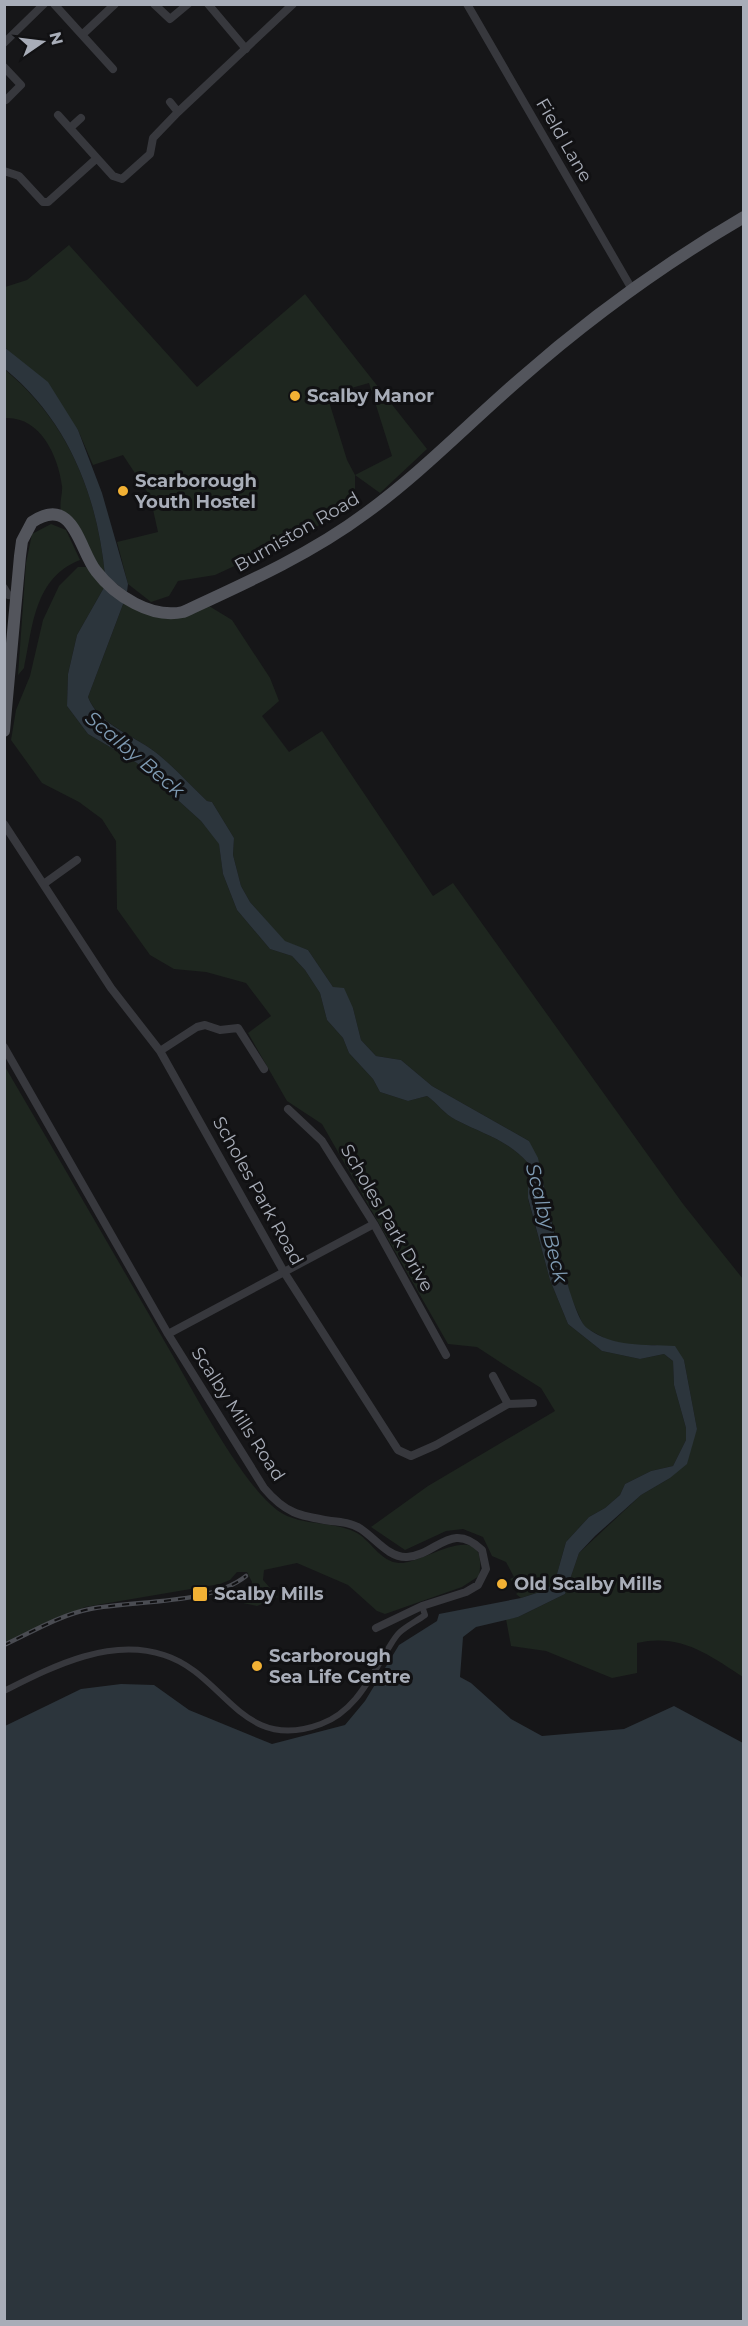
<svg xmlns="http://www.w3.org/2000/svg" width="748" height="2326" font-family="Montserrat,sans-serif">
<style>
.green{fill:#1e261f;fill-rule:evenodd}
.water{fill:#2c353c}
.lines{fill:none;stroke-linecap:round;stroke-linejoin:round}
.pedestrian{stroke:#37383d;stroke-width:6}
.minor{stroke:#37383d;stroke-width:8}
.primary{stroke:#53555c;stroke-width:12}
.rail-casing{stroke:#4a4c52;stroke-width:4.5}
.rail{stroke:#111113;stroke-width:2;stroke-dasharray:7;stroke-linecap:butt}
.poi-dot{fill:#f2b134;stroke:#111113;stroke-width:2}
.labels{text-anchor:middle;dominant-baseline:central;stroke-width:6;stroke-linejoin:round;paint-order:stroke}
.street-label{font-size:18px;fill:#a8adb8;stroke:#111113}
.poi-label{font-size:18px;font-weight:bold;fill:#a8adb8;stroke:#111113;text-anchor:start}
.water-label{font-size:20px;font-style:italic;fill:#7f9bb3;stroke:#111113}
</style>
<rect width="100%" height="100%" fill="#161618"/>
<path class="green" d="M69 245 197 387 305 294 427 449 380 493 355 475V504L304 534 215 575 178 581 169 596 151 602 128 584 117 542 158 532 150 496 123 455 93 465 78 430 5 347V287L27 280ZM369 383 392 456 355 475 347 460 327 395Z
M4 369C68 421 97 494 105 575 92 555 72 535 62 513 58 506 63 494 62 486 58 454 39 416 5 418Z
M51 524 66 530 80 560C34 578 33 626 24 668L18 675 26 563 32 534Z
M78 567H86L97 579 106 584 77 635 68 674 67 706 88 734 137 763 201 821 219 843 223 874 237 910 270 949 292 956 305 970 320 993 327 1020 343 1038 349 1053 373 1079 380 1092 408 1101 427 1096C437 1103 444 1114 456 1120 483 1134 508 1140 528 1163V1199L550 1280 568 1324 602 1351 640 1359 664 1354 673 1361 674 1385 686 1428V1440L673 1466 651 1471 625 1484 620 1495 605 1508 589 1517 566 1542 555 1581 546 1590 521 1598 516 1594 521 1590 518 1582 514 1583 510 1579 514 1577 506 1562 492 1556 483 1537 463 1529 446 1531 405 1550 371 1527 428 1486 555 1411 541 1388 503 1364 477 1347 448 1344 322 1124 287 1101 248 1033 271 1016 246 983 206 972 174 969 150 955 117 909 116 841 102 819 79 802 42 783 11 740 16 710 30 676 43 620 59 586Z
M125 599C156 627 172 615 209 606L232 620 270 678 279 701 262 716 289 752 322 731 433 896 453 883 683 1204 743 1279V1677C708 1654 680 1633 637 1643V1673L612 1678 546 1651 511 1646 506 1619 518 1617 565 1594 579 1553 641 1495 670 1478 697 1429 684 1360 655 1345 632 1346 608 1340 584 1327 570 1295 549 1209 529 1141 432 1086 401 1060 376 1056 361 1040 353 1008 333 987 308 950 285 942 250 902 241 886 233 855 234 838 212 802 207 801C191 786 176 769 159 755 138 737 99 725 88 697Z
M4 1065C61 1162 117 1259 173 1356 197 1398 241 1482 277 1510 300 1527 330 1520 355 1532 370 1539 380 1562 399 1563 422 1565 490 1513 479 1576L462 1587 385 1614 377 1611 348 1585 297 1563 264 1570 263 1580 278 1597 257 1606 243 1603 252 1582 247 1572H237L230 1580 220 1584 85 1607 5 1642Z"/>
<path class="water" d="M4 347 48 382 78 430 102 493 128 584 127 592 105 575C97 494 68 421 5 369Z
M106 584 125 599 88 697C98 725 138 737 159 755 176 769 191 786 207 801L212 802 234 838 233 855 241 886 250 902 285 941 308 950 333 987 344 988 353 1008 361 1040 376 1056 401 1060 432 1086 529 1141 538 1158C544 1186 569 1315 587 1328 614 1348 644 1344 675 1346L684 1360 697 1429 687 1464 670 1478 641 1495 595 1536 579 1553 565 1594 518 1617 476 1627 463 1637 460 1677 471 1683 511 1719 542 1736 624 1729 674 1706 743 1743V2321L5 2322V1726L81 1689 121 1684 154 1685 189 1710 272 1744 345 1725 365 1701 399 1645 437 1621 439 1614 521 1598 546 1590 555 1581 566 1542 589 1517 605 1508 620 1495 625 1484 651 1471 673 1466 686 1440V1428L674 1385 673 1361 664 1354 640 1359 602 1351 568 1324 550 1280 528 1198V1163C508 1140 483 1134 456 1120 444 1114 437 1103 427 1096L408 1101 380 1092 373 1079 349 1053 343 1038 327 1020 320 993 305 970 292 956 270 949 237 910 223 874 219 844 201 821 137 763 88 734 67 706 68 674 77 635Z"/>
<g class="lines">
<path class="pedestrian" d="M4 1691C52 1667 109 1637 164 1655 225 1674 241 1754 321 1724 354 1712 369 1680 386 1652 390 1646 394 1638 399 1633 406 1626 417 1621 425 1615L422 1606"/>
<path class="minor" d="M54 4 113 69
M154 4 170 19 188 4
M208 4 246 49
M467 4 633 291
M83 34 115 4
M4 43 44 4
M4 67 21 85 6 100
M170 102 178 112 293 4
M58 115 113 176 122 179 150 154 153 138 178 112
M70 128 81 118
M4 171 19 176 43 202H48L96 159
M4 588 8 595 15 596
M4 824 111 988 160 1051 284 1272 398 1450 411 1456 436 1445 508 1404 533 1403
M45 883 77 860
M4 1047 168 1334 264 1488C285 1513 299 1516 331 1521 341 1522 352 1523 361 1529 376 1539 389 1558 407 1557 437 1555 451 1520 482 1550L486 1569 478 1585 466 1592 422 1606 376 1628
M160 1051 197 1027 205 1025 220 1030 238 1028 264 1069
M288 1109 322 1141 374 1224 446 1355
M168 1334 374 1224
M493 1376 508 1404"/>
<path class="primary" d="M4 731 20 556 22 541 32 522C74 494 79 550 96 571 115 596 152 619 183 612 246 583 311 554 366 513 421 473 469 423 520 379 587 320 667 262 744 217"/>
<g class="rail-casing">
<path id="rail" d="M4 1645C32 1632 60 1615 90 1609 136 1600 210 1605 246 1576"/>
</g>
<use href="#rail" class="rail"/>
</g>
<g class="poi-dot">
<circle cx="295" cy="396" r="6"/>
<circle cx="123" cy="491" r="6"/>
<circle cx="502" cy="1584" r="6"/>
<rect x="192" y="1586" width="16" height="16" rx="3"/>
<circle cx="257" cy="1666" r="6"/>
</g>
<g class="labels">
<g class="street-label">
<text transform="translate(564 140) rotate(60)">Field Lane</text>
<text transform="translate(297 532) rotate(-30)">Burniston Road</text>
<text transform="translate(258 1191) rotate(61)">Scholes Park Road</text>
<text transform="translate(387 1218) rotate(60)">Scholes Park Drive</text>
<text transform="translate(238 1414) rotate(57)">Scalby Mills Road</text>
</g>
<g class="poi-label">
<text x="307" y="396">Scalby Manor</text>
<text x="135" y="481">Scarborough<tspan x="135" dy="21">Youth Hostel</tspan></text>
<text x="514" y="1584">Old Scalby Mills</text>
<text x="214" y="1594">Scalby Mills</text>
<text x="269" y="1656">Scarborough<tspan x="269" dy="21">Sea Life Centre</tspan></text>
</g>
<g class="water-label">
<text transform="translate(135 754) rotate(40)">Scalby Beck</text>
<text transform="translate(547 1223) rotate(76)">Scalby Beck</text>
</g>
</g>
<rect width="748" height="2326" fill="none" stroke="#a8adb8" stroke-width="12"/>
<g transform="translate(42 42) rotate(76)" stroke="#111113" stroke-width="4.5" paint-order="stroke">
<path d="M0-4.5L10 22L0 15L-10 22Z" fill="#a8adb8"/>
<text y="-9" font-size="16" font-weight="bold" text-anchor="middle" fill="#a8adb8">N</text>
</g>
</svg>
